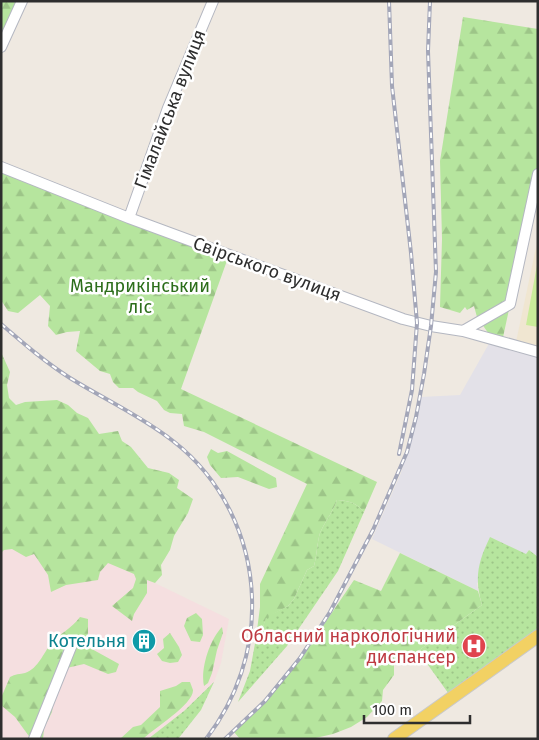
<svg xmlns="http://www.w3.org/2000/svg" width="539" height="740" font-family="'Fira Sans',sans-serif">
<style>
.industrial{fill:#e3e1e8}
.education{fill:#f0e6d1}
.medical{fill:#f5dfe0}
.green{fill:url(#green-dots)}
.forest{fill:url(#forest-firs)}
.pitch{fill:#c9ec9a}
.lines{fill:none;stroke-linecap:round;stroke-linejoin:round}
.minor-casing{stroke:#b4b7c1;stroke-width:12}
.major-casing{stroke:#c9c9c9;stroke-width:14}
.minor{stroke:#fff;stroke-width:10}
.major{stroke:#f2d163;stroke-width:12}
.rail-casing{stroke:#a3a6b8;stroke-width:4}
.rail{stroke:#fff;stroke-width:2;stroke-dasharray:5.5;stroke-linecap:butt}
.labels{text-anchor:middle;dominant-baseline:central;stroke-width:5;stroke-linejoin:round;paint-order:stroke}
.street-label{font-size:18px;fill:#2e2e2e;stroke:#fff}
.park-label{font-size:18px;fill:#2c6e1b;stroke:#fff}
.health-label{font-size:18px;fill:#be3a42;stroke:#fff;text-anchor:end}
.culture-label{font-size:18px;fill:#0d838f;stroke:#fff;text-anchor:end}
</style>
<defs>
<pattern id="green-dots" width="8" height="8" patternUnits="userSpaceOnUse" patternTransform="scale(1.25)"><rect width="8" height="8" fill="#b6e59e"/><path d="M2 2h.1M6 6h.1" fill="none" stroke="#9dc588" stroke-width="1.8" stroke-linecap="round"/></pattern>
<pattern id="forest-firs" width="22" height="20" patternUnits="userSpaceOnUse" patternTransform="scale(1.25)"><rect width="22" height="20" fill="#b6e59e"/><path d="M5 1l3.5 6h-7zM16 11l3.5 6h-7z" fill="#9dc588"/></pattern>
</defs>
<rect width="100%" height="100%" fill="#efe9e1"/>
<path class="industrial" d="M491 340 538 352V557L529 550 526 554 477 583 478 591 372 539 401 473 421 397 460 395Z"/>
<path class="education" d="M538 238V348L516 342Z"/>
<path class="medical" d="M16 523 155 583 229 619 221 663 214 682 184 711 148 739H1V533Z"/>
<path class="green" d="M337 500C348 501 356 502 364 512L338 571 287 646 238 702 250 671 256 638 261 644 263 627 266 617 288 606 294 599 307 570 314 566C317 555 317 543 320 533 325 521 333 512 337 500Z
M490 537 526 554 529 550 538 557V636L451 697 418 651 482 605C474 578 478 562 490 537Z
M214 682 201 710 178 739H148L184 711Z"/>
<path class="forest" d="M1 1H22L1 47Z
M463 17 538 29V174L502 342 491 337 477 317 474 306 467 310 465 307 460 313 440 307 442 239 440 161Z
M1 167 229 255 181 389 377 482 364 512C356 502 348 501 337 500 333 512 325 521 320 533 317 543 317 555 314 566L307 570 294 599 288 606 266 618 263 627 266 631 267 640 261 645 256 638 260 607V584L307 484 204 432 184 426 182 414 170 413 164 410 157 401 138 392 133 388H119L113 382 110 374 100 371 76 351 80 331 67 332 56 335 48 326 50 306 40 295 18 313 8 311 1 300Z
M1 352 10 372 7 385 9 398 16 405 25 402 57 400 68 405 77 413 88 418 99 434 118 431 122 441 131 447 148 468 169 473 179 480 177 488 193 499 188 513 174 536 170 550 161 565 162 575 155 583 147 580V593L134 614 132 621 112 606 133 588 136 579 134 574 108 563 100 572 98 580 66 585 51 592 48 575 34 554 26 557 12 549 4 550 1 553Z
M211 449 218 453 227 451 276 478 277 487 269 489 238 477 221 478 210 465 207 457Z
M400 553 478 591 482 605 418 651 413 657 402 658 394 665V675L383 690 382 701 367 717 351 727 333 734 311 739H240L234 732 266 700 302 657 354 580 381 591Z
M196 613 202 619 203 635 200 642 191 641 184 626 187 618Z
M80 617 88 619V633L86 642 90 648 119 664 116 672 108 674 84 664 58 670 52 712 44 728 43 739H31L15 717 2 706 1 698 10 677C15 674 20 674 25 673 39 668 43 653 51 644 60 633 71 629 80 617Z
M222 627 223 633 217 650 212 673 208 683 204 686C200 669 210 639 222 627Z
M170 633 179 647 182 655 178 662 170 663 162 661 157 654 164 648 163 639Z
M182 682H190C191 685 192 687 193 690 194 704 153 729 143 739H120L133 727 141 725 160 707V691L176 686Z"/>
<path class="pitch" d="M537 265H538V327L526 325Z"/>
<g class="lines">
<g class="minor-casing">
<path id="minor" d="M1 47 22 1
M1 167 129 218 403 319 431 326 463 331 538 352
M129 218 168 108 213 1
M463 331 510 304 538 174
M34 739 71 647"/>
</g>
<g class="major-casing">
<path id="major" d="M394 739 538 636"/>
</g>
<use href="#minor" class="minor"/>
<use href="#major" class="major"/>
<g class="rail-casing">
<path id="rail" d="M389 1 392 86 411 253 417 323 412 390 399 454
M1 324C23 343 45 362 70 378 104 399 141 416 173 441 222 479 250 537 252 598 254 649 237 699 206 739
M225 739 265 701 300 658 330 612 373 530 407 452 416 417 424 374 431 326 436 272 428 51 430 1"/>
</g>
<use href="#rail" class="rail"/>
</g>
<defs>
<g id="building-disc" transform="scale(1.25)"><circle r="9.5" fill="#0f9aa8" stroke="#fff"/><path d="M-4-6H4V6H1V3H-1V6H-4ZM-2.5-4.3h1.7v1.8h-1.7ZM.8-4.3h1.7v1.8H.8ZM-2.5-1h1.7V.8h-1.7ZM.8-1h1.7V.8H.8Z" fill="#fff"/></g>
<g id="hospital-disc" transform="scale(1.25)"><circle r="9.5" fill="#e0444e" stroke="#fff"/><path d="M-5-5h3v3.5h4V-5h3V5h-3V1.5h-4V5h-3Z" fill="#fff"/></g>
</defs>
<g fill-rule="evenodd">
<use href="#building-disc" x="144" y="641"/>
<use href="#hospital-disc" x="474" y="646"/>
</g>
<g class="labels">
<g class="street-label">
<text transform="translate(170 109) rotate(-69)">Гімалайська вулиця</text>
<text transform="translate(267 269) rotate(20)">Свірського вулиця</text>
</g>
<g class="park-label">
<text x="140" y="286">Мандрикінський<tspan x="140" dy="21">ліс</tspan></text>
</g>
<g class="health-label">
<text x="456" y="636">Обласний наркологічний<tspan x="456" dy="21">диспансер</tspan></text>
</g>
<g class="culture-label">
<text x="126" y="641">Котельня</text>
</g>
</g>
<rect width="539" height="740" fill="none" stroke="#2e2e2e" stroke-width="5"/>
<path d="M364 715v8h106v-8" fill="none" stroke="#2e2e2e" stroke-width="2.5"/>
<text x="372" y="715" font-size="15" fill="#2e2e2e" stroke="#ffffff" stroke-width="4" paint-order="stroke">100 m</text>
</svg>
